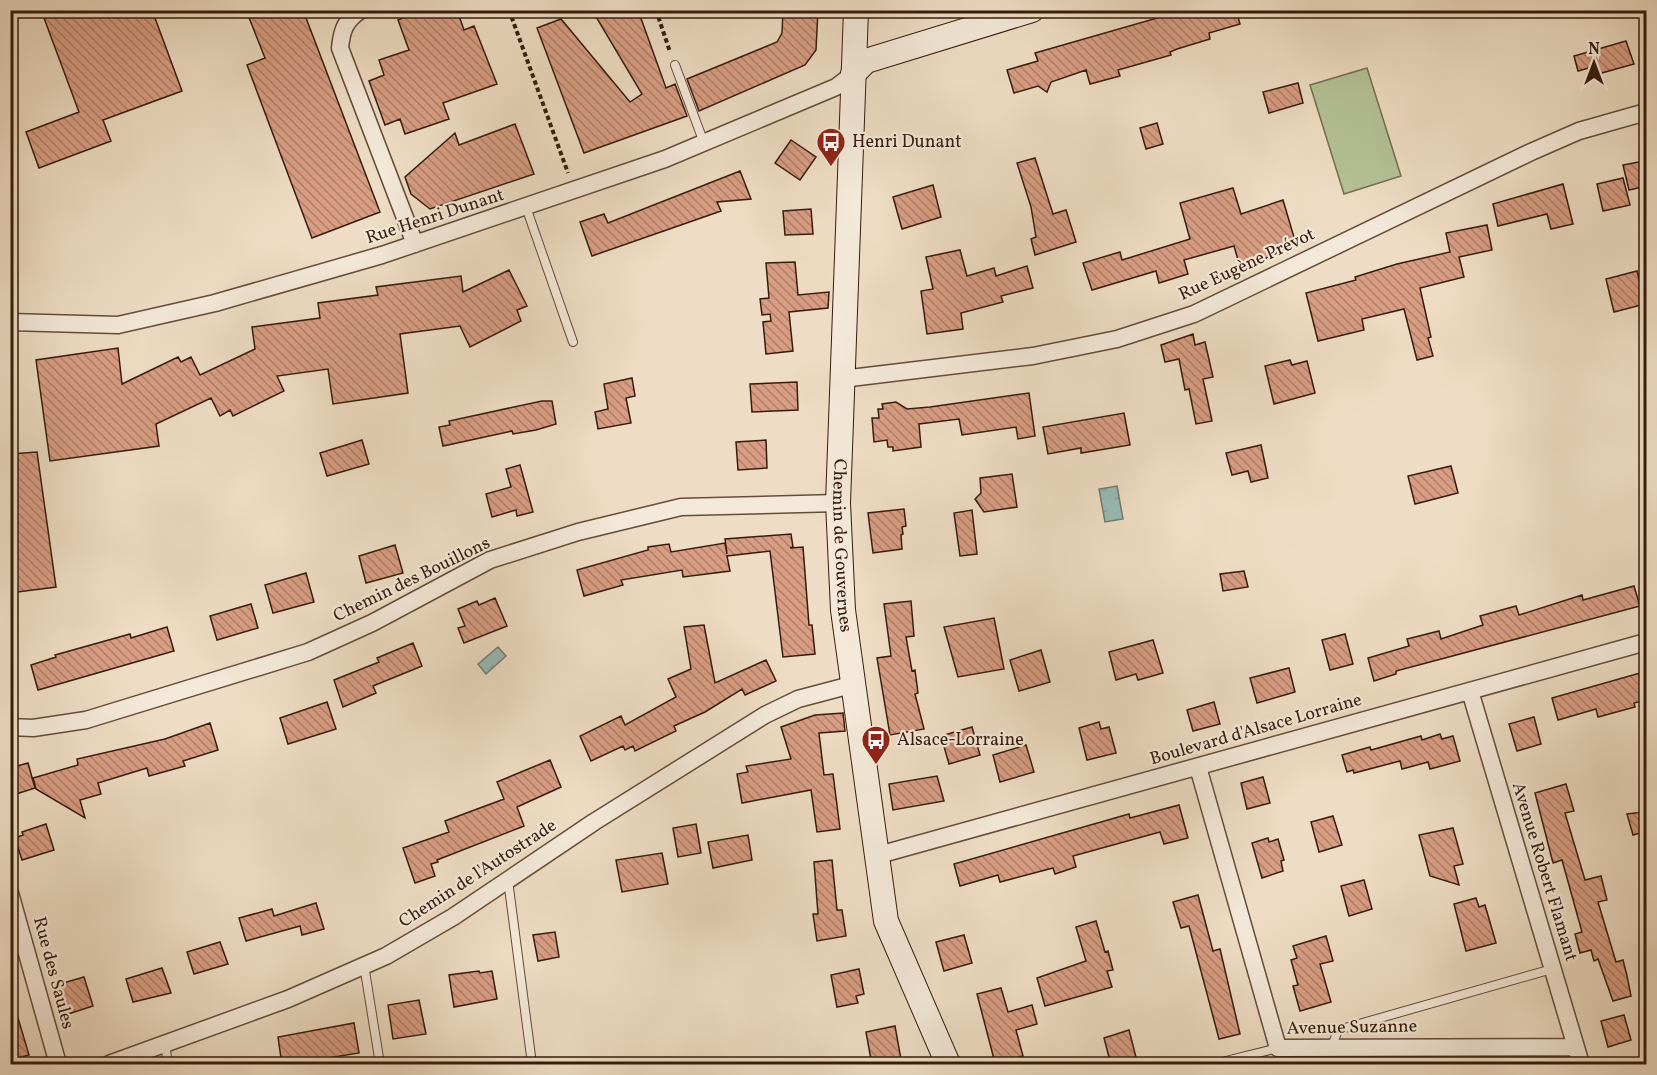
<svg xmlns="http://www.w3.org/2000/svg" width="1657" height="1075" font-family="Vollkorn,serif">
<style>
.garden{fill:#b5c297;stroke:#766e52;stroke-width:1.5}
.water{fill:url(#water-ripples);stroke:#717b73;stroke-width:1.5}
.building{fill:url(#building-back-hatch);stroke:#361b0c;stroke-width:1.5}
.lines{fill:none;stroke-linecap:round;stroke-linejoin:round}
.lane-casing{stroke:#644c3a;stroke-width:10}
.street-casing{stroke:#644c3a;stroke-width:19}
.secondary-casing{stroke:#361b0c;stroke-width:26}
.path{stroke:#361b0c;stroke-width:4;stroke-dasharray:4.5 3;stroke-linecap:butt}
.lane{stroke:#f4e9d9;stroke-width:8}
.street{stroke:#f4e9d9;stroke-width:16}
.secondary{stroke:#f4e9d9;stroke-width:24}
.labels{text-anchor:middle;dominant-baseline:central;stroke-width:4.5;stroke-linejoin:round;paint-order:stroke}
.poi-label{font-size:18px;fill:#361b0c;stroke:#f4e9d9;text-anchor:start}
.street-label{font-size:18px;fill:#361b0c;stroke:#f4e9d9}
</style>
<defs>
<pattern id="water-ripples" width="26" height="14" patternUnits="userSpaceOnUse" patternTransform="scale(1.5)"><rect width="26" height="14" fill="#99bbb7"/><path d="M2 4q2-2 4 0t4 0M15 11q2-2 4 0t4 0" fill="none" stroke="#84a09c"/></pattern>
<pattern id="building-back-hatch" width="6" height="6" patternUnits="userSpaceOnUse" patternTransform="scale(1.5)"><rect width="6" height="6" fill="#d89d83"/><path d="M-1 5l2 2M0 0l6 6M5-1l2 2" fill="none" stroke="#b07f6a"/></pattern>
</defs>
<rect width="100%" height="100%" fill="#eeddc4"/>
<filter id="stains"><feTurbulence type="fractalNoise" baseFrequency=".00333" numOctaves="4"/><feColorMatrix values="0 0 0 0 .2 0 0 0 0 .09 0 0 0 0 .02 0 0 0 .5 -.17"/></filter>
<radialGradient id="worn" r=".72"><stop offset=".6" stop-color="#630" stop-opacity="0"/><stop offset="1" stop-color="#630" stop-opacity=".3"/></radialGradient>
<path class="garden" d="M1367 68 1401 176 1344 194 1310 85Z"/>
<path class="water" d="M1117 486 1123 519 1105 522 1099 489Z
M498 647 506 656 486 674 478 664Z"/>
<path class="building" d="M41 10H152L182 91 103 120 111 141 39 168 26 132 79 112Z
M246 10H303L380 212 312 238 247 65 265 58Z
M422 10H457L464 30 474 26 497 84 443 103 449 119 405 134 400 119 385 125 369 81 384 75 379 60 409 50 398 20Z
M592 10H638L666 88 675 84 687 116 584 153 537 28 561 19 630 102 642 94Z
M783 10H818L816 50 805 65 699 111 687 79 777 42 782 33Z
M1185 10H1236L1240 24 1209 33 1210 39 1177 49 1170 52 1171 55 1118 70 1120 76 1090 84 1086 70 1051 82 1047 92 1038 86 1014 93 1007 70 1038 61 1035 53Z
M1626 41 1634 64 1598 74 1596 66 1578 71 1574 56Z
M1298 83 1303 103 1269 113 1263 92Z
M1157 123 1163 144 1146 149 1140 128Z
M515 124 534 174 430 209 411 194 405 177 455 133 459 145Z
M791 140 816 157 800 180 775 163Z
M1035 158 1053 214 1066 210 1076 242 1035 255 1031 239 1036 237 1031 207 1017 163Z
M1644 161 1647 186 1629 190 1623 165Z
M740 171 751 199 717 202 721 211 592 256 580 222 604 214 608 223Z
M1623 178 1630 205 1603 211 1597 184Z
M1563 184 1573 224 1551 229 1547 214 1498 226 1493 204Z
M933 185 941 217 902 229 893 197Z
M1233 188 1241 214 1283 200 1296 244 1241 270 1234 246 1184 260 1188 274 1159 283 1156 271 1092 290 1083 263 1120 252 1122 260 1190 239 1180 203Z
M811 209 813 234 785 235 783 211Z
M1487 225 1492 250 1459 257 1464 277 1420 288 1431 337 1428 338 1433 356 1417 360 1404 309 1362 319 1364 330 1318 341 1306 293 1356 280 1355 277 1397 264 1450 252 1446 233Z
M960 250 967 276 994 268 996 276 1027 266 1033 288 1001 296 1003 302 961 313 963 329 927 334 921 291 933 289 926 257Z
M795 262 798 295 829 292 828 308 789 312 793 351 766 354 763 322 771 321 770 314 762 315 760 299 769 298 766 263Z
M509 270 527 306 517 310 521 321 470 347 460 326 400 334 408 393 333 404 328 369 277 376 284 391 233 416 230 410 220 416 211 398 156 424 159 446 50 461 36 360 118 348 122 384 178 357 181 362 191 357 200 375 255 349 252 327 320 318 318 303 378 295 376 287 461 276 463 292Z
M1637 271 1645 304 1614 312 1606 279Z
M1193 334 1195 345 1205 342 1213 377 1203 379 1212 421 1196 424 1189 389 1185 390 1179 359 1165 362 1161 345Z
M1290 360 1292 365 1307 361 1315 393 1274 404 1265 366Z
M632 378 635 396 626 398 631 423 598 429 595 412 608 409 604 384Z
M797 382 798 410 752 412 750 384Z
M1029 393 1035 436 1018 439 1016 427 962 435 959 419 919 424 921 447 893 451V447H888L887 440 874 442 872 418H879L878 409H883L882 404 896 402 907 409 930 407Z
M542 401H552L556 424 536 430 513 434 512 431 443 446 439 427 450 425 449 421Z
M1124 413 1130 445 1081 453V448L1048 454 1043 427Z
M362 440 369 464 327 476 320 453Z
M766 440 767 468 738 470 736 442Z
M1261 445 1268 478 1251 482 1248 471 1232 475 1226 453Z
M37 452 56 587 10 593V454Z
M520 465 533 512 517 516 516 510 492 517 486 494 511 487 506 469Z
M1451 466 1458 493 1415 504 1408 476Z
M1012 474 1017 507 984 512 975 499 981 493 980 478Z
M904 509 906 526 902 527 903 534 901 535 902 549 873 553 868 513Z
M972 510 977 554 960 556 954 513Z
M791 534 793 547 790 548 803 547 809 625H812L815 654 783 657 770 551 727 556 730 571 683 577 682 570 621 580 623 585 584 596 577 570 648 550V547L669 544 671 552 725 543 727 554 725 539Z
M395 545 403 573 366 583 359 556Z
M1244 571 1248 587 1223 591 1220 574Z
M306 573 314 602 273 613 265 585Z
M1634 586 1640 606 1396 671V674L1374 681 1368 658 1409 646 1407 639 1439 631 1441 639 1483 625 1480 616 1516 606 1519 615 1582 595 1583 600Z
M495 598 507 626 464 643 458 628 465 626 458 609 477 601 479 605Z
M911 601 914 636 906 637 912 671 915 670 918 693 915 694 924 729 890 735 877 658 891 656 884 604Z
M251 604 258 628 217 640 210 616Z
M994 618 1004 669 958 677 944 627Z
M704 625 715 683 766 660 776 681 745 695 742 689 705 712 674 726 676 731 635 751 633 746 625 750 623 746 591 761 580 736 621 716 625 725 676 697 668 679 691 669 684 627Z
M167 627 174 651 38 690 31 665 56 657 55 655 130 634 131 638Z
M1345 634 1353 664 1330 670 1322 640Z
M1153 640 1163 673 1138 680 1136 674 1116 680 1109 652Z
M413 643 422 666 373 686 376 693 343 707 334 680 379 662 377 658Z
M1041 650 1050 682 1019 691 1010 660Z
M1289 668 1295 692 1257 703 1250 678Z
M1647 671V700L1634 703 1635 707 1598 717 1596 709 1558 720 1552 698Z
M327 702 336 729 288 744 280 718Z
M1214 702 1220 724 1193 731 1187 710Z
M843 713 845 731 819 733 824 775 833 774 840 829 817 832 811 790 742 803 737 774 748 772 746 766 791 759 781 727 815 715Z
M1534 717 1541 744 1517 751 1509 724Z
M1099 722 1101 729 1109 727 1116 753 1087 760 1079 728Z
M210 723 218 750 183 761 185 766 149 776 147 768 98 783 101 794 80 800 85 818 36 789 33 778 78 765 77 759 165 739Z
M972 727 980 755 949 764 941 736Z
M1440 734 1442 739 1453 736 1460 761 1430 769 1428 762 1402 769 1400 761 1354 773 1353 770 1347 772 1342 755 1370 747 1371 750 1421 736 1422 740Z
M1026 745 1034 772 1000 782 993 755Z
M550 760 561 787 517 807 524 826 437 860 438 862 431 864 435 876 415 883 403 848 449 832 445 821 504 799 497 782Z
M28 763 35 788 10 796V768Z
M937 776 944 801 893 810 889 784Z
M1263 777 1270 803 1247 809 1241 783Z
M1566 784 1574 811 1565 813 1585 880 1601 876 1607 900 1598 902 1616 962 1623 960 1627 976 1631 996 1613 1001 1598 959 1594 961 1591 950 1580 953 1575 934 1582 932 1562 860 1553 863 1535 793Z
M1179 805 1188 838 1164 844 1160 832 1073 856 1076 867 1055 874 1053 868 1000 882 998 875 960 886 954 864 1129 814 1130 818Z
M1644 812 1647 831 1633 835 1627 814Z
M1333 816 1342 845 1319 852 1311 822Z
M46 824 54 850 22 860 15 838 23 835 22 832Z
M696 824 701 853 678 857 673 828Z
M1453 828 1463 864 1454 866 1459 885 1430 876 1419 835Z
M748 835 752 860 713 868 708 842Z
M1268 838 1269 842 1278 839 1284 860 1281 861 1283 871 1262 878 1252 843Z
M662 853 668 884 622 892 616 860Z
M832 860 837 910H842L846 936 817 941 813 914H818L814 862Z
M1364 880 1372 909 1349 916 1341 886Z
M1198 895 1213 951 1220 949 1240 1034 1219 1039 1189 926 1181 928 1173 902Z
M1476 898 1479 907 1485 905 1496 943 1466 951 1454 904Z
M316 903 324 929 302 935 300 926 246 941 239 918 272 909 274 916Z
M1096 921 1105 952 1108 951 1113 970 1107 971 1112 987 1045 1006 1037 978 1086 961 1076 927Z
M555 932 559 957 538 961 533 935Z
M964 935 972 963 944 971 936 942Z
M1326 936 1333 961 1320 964 1331 1002 1300 1011 1293 986 1298 985 1291 960 1297 958 1293 946Z
M220 942 228 964 194 974 187 952Z
M162 968 171 993 133 1002 126 979Z
M859 969 864 994 856 996 858 1003 837 1007 831 975Z
M479 971 480 973 492 971 497 999 454 1007 449 975Z
M84 977 93 1006 62 1016 53 986Z
M1001 988 1008 1012 1032 1005 1037 1024 1016 1030 1023 1056 995 1063 977 994Z
M419 1000 426 1034 393 1039 388 1005Z
M15 1008 29 1055 10 1060V1009Z
M1624 1015 1631 1040 1608 1047 1601 1021Z
M354 1023 359 1053 304 1062V1065H282L278 1037Z
M895 1026 902 1065H872L866 1032Z
M1129 1030 1138 1065H1111L1104 1038Z"/>
<g class="lines">
<g class="lane-casing">
<path id="lane" d="M675 65 704 143
M526 207 573 342
M508 880 532 1064
M364 965 380 1064
M165 1044 168 1064
M1332 1046 1338 1030 1552 969
M1214 1064 1278 1048
M1636 1064 1646 1061"/>
</g>
<g class="street-casing">
<path id="street" d="M361 10C345 21 342 29 340 48L415 244
M10 322 118 325 215 303 382 255 665 159 836 87 853 74
M842 379 1033 356 1117 339 1194 314 1531 152 1579 131 1646 112
M1470 691 1581 1064
M10 727 33 728 86 720 308 652 372 623 490 560 578 532 681 507 838 503
M1198 767 1278 1048 1575 1047
M875 856 1646 642
M10 893 58 1064
M109 1064 288 999 386 956 453 917 594 822 765 715 798 699 851 685"/>
</g>
<g class="secondary-casing">
<g id="secondary">
<path id="s1" d="M856 10 838 503 843 610 886 921 948 1064"/>
<path d="M853 74 866 61 1032 10"/>
</g>
</g>
<path class="path" d="M509 10 568 173
M656 10 670 52"/>
<use href="#lane" class="lane"/>
<use href="#street" class="street"/>
<use href="#secondary" class="secondary"/>
</g>
<defs>
<g id="bus-pin" transform="scale(1.5)"><path d="M0 17L-7.5 6A9.5 9.5 0 1 1 7.5 6Z" fill="#8f2418" stroke="#f4e9d9"/><path d="M-5-6H5V4H4V6H2V4H-2V6H-4V4H-5ZM-3.5-4V0h7V-4ZM-3.5 1.2v1.5H-2V1.2ZM2 1.2v1.5H3.5V1.2Z" fill="#fff"/></g>
</defs>
<g fill-rule="evenodd">
<use href="#bus-pin" x="831" y="142"/>
<use href="#bus-pin" x="876" y="740"/>
</g>
<g class="labels">
<g class="poi-label">
<text x="852" y="142">Henri Dunant</text>
<text x="897" y="740">Alsace-Lorraine</text>
</g>
<g class="street-label">
<text transform="translate(435 217) rotate(-18)">Rue Henri Dunant</text>
<text transform="translate(1247 265) rotate(-25)">Rue Eugène Prévot</text>
<text stroke="none"><textPath href="#s1" startOffset="536">Chemin de Gouvernes</textPath></text>
<text transform="translate(412 580) rotate(-26)">Chemin des Bouillons</text>
<text transform="translate(1256 730) rotate(-16)">Boulevard d'Alsace Lorraine</text>
<text transform="translate(1544 872) rotate(73)">Avenue Robert Flamant</text>
<text transform="translate(478 874) rotate(-33)">Chemin de l'Autostrade</text>
<text transform="translate(53 973) rotate(75)">Rue des Saules</text>
<text transform="translate(1352 1028) rotate(-1)">Avenue Suzanne</text>
</g>
</g>
<rect width="1657" height="1075" fill="none" stroke="#eeddc4" stroke-width="36"/>
<rect x="12" y="12" width="1633" height="1051" fill="none" stroke="#361b0c" stroke-width="3"/>
<rect x="18" y="18" width="1621" height="1039" fill="none" stroke="#361b0c" stroke-width="1.5"/>
<g transform="translate(1594 63)" stroke="#f4e9d9" stroke-width="4.5" paint-order="stroke">
<path d="M0-4.5L10 22L0 15L-10 22Z" fill="#361b0c"/>
<text y="-9" font-size="16" font-weight="bold" text-anchor="middle" fill="#361b0c">N</text>
</g>
<rect width="100%" height="100%" filter="url(#stains)"/>
<rect width="100%" height="100%" fill="url(#worn)"/>
</svg>
